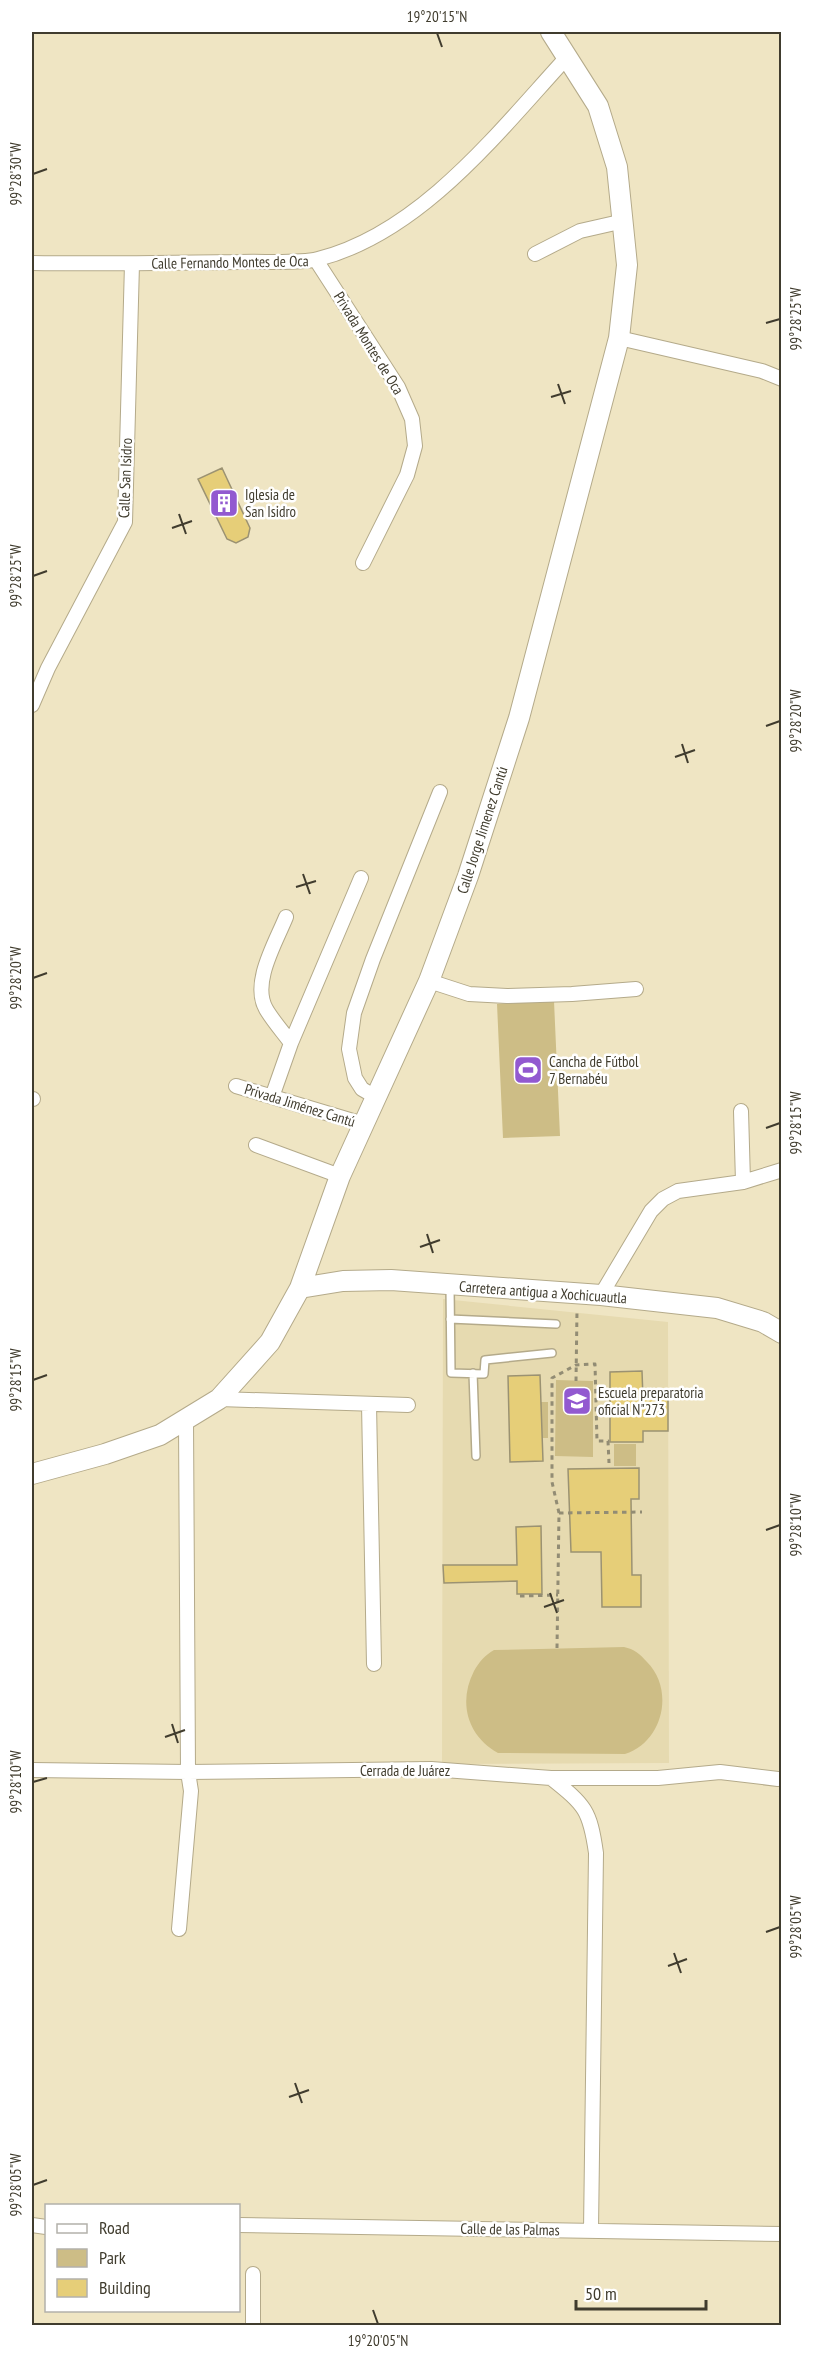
<svg xmlns="http://www.w3.org/2000/svg" width="813" height="2357" font-family="'PT Sans Narrow',sans-serif">
<style>
.built{fill:#e6dab0}
.green{fill:#cdbd86}
.building{fill:#e6ce78;stroke:#9b9272;stroke-width:1.5}
.lines{fill:none;stroke-linecap:round;stroke-linejoin:round}
.lane-casing{stroke:#b4aa8a;stroke-width:10}
.street-casing{stroke:#b4aa8a;stroke-width:16}
.secondary-casing{stroke:#b4aa8a;stroke-width:22}
.path{stroke:#928c74;stroke-width:3;stroke-dasharray:4.5 4.5;stroke-linecap:butt}
.lane{stroke:#fff;stroke-width:7}
.street{stroke:#fff;stroke-width:14}
.secondary{stroke:#fff;stroke-width:20}
.ticks{fill:none;stroke:#403c2e;stroke-width:2}
.labels{text-anchor:middle;dominant-baseline:central;stroke-width:5;stroke-linejoin:round;paint-order:stroke}
.street-label{font-size:15px;fill:#403c2e;stroke:#fff}
.poi-label{font-size:15px;fill:#403c2e;stroke:#fff;text-anchor:start}
.neatline{fill:none;stroke:#403c2e;stroke-width:2}
.ticks-label{font-size:15px;text-anchor:middle;fill:#403c2e}
</style>
<rect width="100%" height="100%" fill="#efe5c3"/>
<path class="built" d="M443 1299 668 1322 669 1763 442 1764Z"/>
<path class="green" d="M554 1001 560 1136 503 1138 497 1004Z
M556 1380 593 1381V1457L555 1456Z
M541 1402H548V1438H542Z
M614 1444H636V1466H614Z
M624 1647C634 1649 640 1654 647 1662 675 1690 663 1742 625 1754L498 1753C467 1736 458 1702 474 1671 479 1662 485 1655 494 1650Z"/>
<path class="building" d="M222 468 250 528 248 537 236 543 227 539 198 479Z
M642 1371 643 1399 668 1398V1431H643V1442H610V1372Z
M540 1375 543 1461 510 1462 508 1376Z
M639 1468V1499H631L632 1575H641V1607H602L601 1552H571L568 1469Z
M541 1526 542 1594H517V1581L444 1583 443 1565H517L516 1527Z"/>
<g class="lines">
<g class="lane-casing">
<path id="lane" d="M450 1287 451 1373 484 1374 485 1360 552 1353
M450 1319 556 1324
M473 1373 476 1456"/>
</g>
<g class="street-casing">
<path id="street" d="M535 254 580 231 624 221
M316 260 398 387 412 419 415 446 407 475 363 563
M32 263C101 264 171 263 240 262 262 261 298 264 318 259 421 233 499 131 568 56
M619 338 762 371 782 379
M32 705 48 668 125 522 132 264
M286 917C276 942 251 983 266 1009 273 1021 283 1032 291 1043
M429 981 469 994 507 996 572 994 636 989
M236 1086 363 1124
M272 1097 291 1043 361 878
M376 1097 362 1089 355 1078 349 1049 354 1013 373 959 440 792
M32 1099H33
M741 1111 743 1182
M256 1145 340 1176
M601 1295 651 1211 663 1199 678 1191 743 1182 782 1170
M219 1399 408 1405
M369 1404 374 1664
M32 1770 188 1772 431 1769 551 1778H658L720 1772 778 1779
M551 1778C585 1805 590 1810 596 1853L591 2230
M179 1929 191 1791 188 1772 186 1420
M32 2225 46 2227
M238 2225 782 2234
M253 2326V2274"/>
</g>
<g class="secondary-casing">
<path id="secondary" d="M300 1288 343 1281 391 1280 601 1295 717 1308 763 1322 782 1333
M32 1474 105 1454 160 1435 219 1399 270 1342 300 1288 340 1176 429 981 468 876 519 718 619 338 627 265 617 167 598 106 551 32"/>
</g>
<path class="path" d="M576 1381 577 1310
M559 1513 642 1512
M520 1596 558 1595
M557 1648 559 1513 552 1482V1378L576 1365 595 1364 597 1441H608L609 1463"/>
<use href="#lane" class="lane"/>
<use href="#street" class="street"/>
<use href="#secondary" class="secondary"/>
</g>
<path class="ticks" d="M437 33 442 47M33 174 47 169M766 323 780 319M558 384 565 404M551 397 571 391M179 514 186 534M172 528 192 521M33 576 47 571M766 726 780 721M682 744 688 763M675 757 695 750M303 874 310 894M296 887 316 881M33 978 47 973M766 1128 780 1123M427 1234 433 1253M420 1247 440 1240M33 1380 47 1375M766 1530 780 1525M550 1593 557 1613M544 1607 564 1600M172 1724 178 1743M165 1737 185 1730M33 1782 47 1778M766 1932 780 1927M674 1953 681 1973M668 1966 687 1959M295 2083 302 2103M289 2097 309 2090M33 2185 47 2180M373 2310 378 2324"/>
<defs>
<g id="building-square" transform="scale(1.5)"><rect x="-9" y="-9" width="18" height="18" rx="4" fill="#9259d0" stroke="#fff"/><path d="M-4-6H4V6H1V3H-1V6H-4ZM-2.5-4.3h1.7v1.8h-1.7ZM.8-4.3h1.7v1.8H.8ZM-2.5-1h1.7V.8h-1.7ZM.8-1h1.7V.8H.8Z" fill="#fff"/></g>
<g id="stadium-square" transform="scale(1.5)"><rect x="-9" y="-9" width="18" height="18" rx="4" fill="#9259d0" stroke="#fff"/><path d="M0-5a6.5 5 0 1 0 0 10a6.5 5 0 1 0 0-10ZM-3.5-1.8h7v3.6h-7Z" fill="#fff"/></g>
<g id="school-square" transform="scale(1.5)"><rect x="-9" y="-9" width="18" height="18" rx="4" fill="#9259d0" stroke="#fff"/><path d="M0-5L7-2L0 1L-7-2ZM-4 1L0 2.5L4 1V4Q0 6-4 4Z" fill="#fff"/></g>
</defs>
<g fill-rule="evenodd">
<use href="#building-square" x="224" y="503"/>
<use href="#stadium-square" x="528" y="1070"/>
<use href="#school-square" x="577" y="1401"/>
</g>
<g class="labels">
<g class="street-label">
<text transform="translate(230 262) rotate(-1)">Calle Fernando Montes de Oca</text>
<text transform="translate(369 343) rotate(58)">Privada Montes de Oca</text>
<text transform="translate(125 478) rotate(-88)">Calle San Isidro</text>
<text transform="translate(482 830) rotate(-72)">Calle Jorge Jimenez Cantú</text>
<text transform="translate(300 1105) rotate(17)">Privada Jiménez Cantú</text>
<text transform="translate(543 1292) rotate(4)">Carretera antigua a Xochicuautla</text>
<text x="405" y="1770">Cerrada de Juárez</text>
<text transform="translate(510 2229) rotate(1)">Calle de las Palmas</text>
</g>
<g class="poi-label">
<text x="245" y="494">Iglesia de<tspan x="245" dy="17">San Isidro</tspan></text>
<text x="549" y="1061">Cancha de Fútbol<tspan x="549" dy="17">7 Bernabéu</tspan></text>
<text x="598" y="1392">Escuela preparatoria<tspan x="598" dy="17">oficial N"273</tspan></text>
</g>
</g>
<rect width="813" height="2357" fill="none" stroke="#ffffff" stroke-width="66"/>
<rect x="45" y="2204" width="195" height="108" fill="#ffffff" stroke="#b3b1ab" stroke-width="1.5"/>
<rect x="57" y="2224" width="30" height="9" fill="#ffffff" stroke="#b3b1ab" stroke-width="1.5"/>
<text x="99" y="2234" font-size="18" fill="#403c2e">Road</text>
<rect x="57" y="2249" width="30" height="18" fill="#cdbd86" stroke="#b3b1ab" stroke-width="1.5"/>
<text x="99" y="2264" font-size="18" fill="#403c2e">Park</text>
<rect x="57" y="2279" width="30" height="18" fill="#e6ce78" stroke="#b3b1ab" stroke-width="1.5"/>
<text x="99" y="2294" font-size="18" fill="#403c2e">Building</text>
<path d="M576 2300v9h130v-9" fill="none" stroke="#403c2e" stroke-width="3"/>
<text x="585" y="2300" font-size="18" fill="#403c2e" stroke="#ffffff" stroke-width="4.5" paint-order="stroke">50 m</text>
<rect x="33" y="33" width="747" height="2291" class="neatline"/>
<g class="ticks-label">
<text x="437" y="22">19°20'15"N</text>
<text transform="translate(16 174) rotate(-90)" y="5">99°28'30"W</text>
<text transform="translate(796 319) rotate(-90)" y="5">99°28'25"W</text>
<text transform="translate(16 576) rotate(-90)" y="5">99°28'25"W</text>
<text transform="translate(796 721) rotate(-90)" y="5">99°28'20"W</text>
<text transform="translate(16 978) rotate(-90)" y="5">99°28'20"W</text>
<text transform="translate(796 1123) rotate(-90)" y="5">99°28'15"W</text>
<text transform="translate(16 1380) rotate(-90)" y="5">99°28'15"W</text>
<text transform="translate(796 1525) rotate(-90)" y="5">99°28'10"W</text>
<text transform="translate(16 1782) rotate(-90)" y="5">99°28'10"W</text>
<text transform="translate(796 1927) rotate(-90)" y="5">99°28'05"W</text>
<text transform="translate(16 2185) rotate(-90)" y="5">99°28'05"W</text>
<text x="378" y="2346">19°20'05"N</text>
</g>
</svg>
